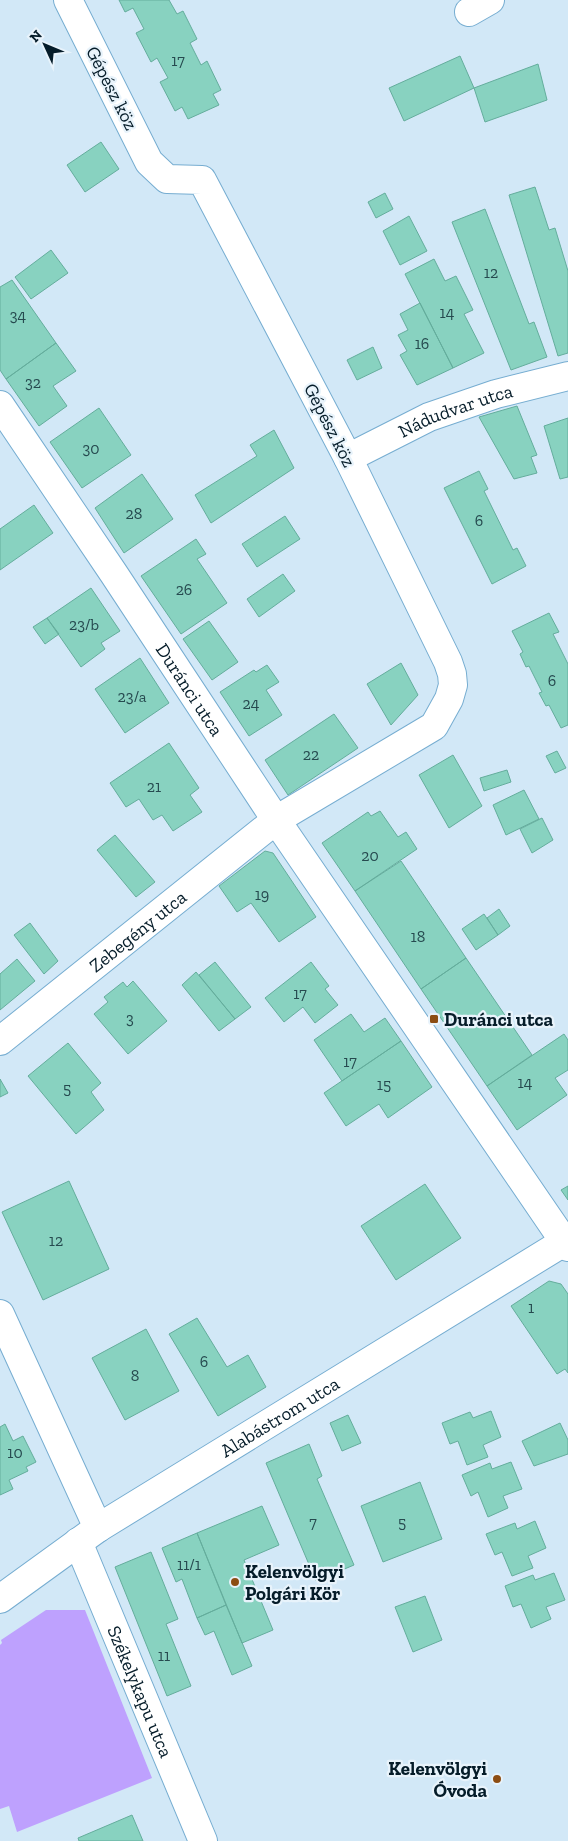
<svg xmlns="http://www.w3.org/2000/svg" width="568" height="1841" font-family="'Zilla Slab',serif">
<style>
.green{fill:#bea1fe}
.building{fill:#88d2c0;stroke:#64ad9c}
.lines{fill:none;stroke-linecap:round;stroke-linejoin:round}
.minor-casing{stroke:#76add1;stroke-width:30}
.tertiary-casing{stroke:#76add1;stroke-width:30}
.minor{stroke:#fff;stroke-width:28}
.tertiary{stroke:#fff;stroke-width:28}
.poi-dot{fill:#8c4d13;stroke:#e8f3fb;stroke-width:2}
.labels{text-anchor:middle;dominant-baseline:central;stroke-width:4.5;stroke-linejoin:round;paint-order:stroke}
.number-label{font-size:16px;fill:#264a4f}
.street-label{font-size:19px;fill:#051c29;stroke:#e8f3fb}
.poi-label{font-size:19px;font-weight:bold;fill:#051c29;stroke:#e8f3fb;text-anchor:start}
</style>
<rect width="100%" height="100%" fill="#d2e8f7"/>
<path class="green" d="M46 1610H85L152 1778 17 1832 9 1806 0 1809V1645L2 1643 1 1640Z"/>
<path class="building" d="M119 0H169L177 14 183 11 197 39 190 43 201 65 207 61 221 90 213 94 219 105 188 119 182 107 175 111 160 82 168 78 157 58 151 62 136 33 144 29 133 8 125 12Z
M460 56 474 88 404 121 389 88Z
M538 64 547 100 485 122 474 88Z
M101 142 119 169 85 192 67 165Z
M535 187 549 230 555 228 568 271V353L558 356 509 195Z
M385 193 393 209 376 218 368 202Z
M485 209 529 324 534 322 547 357 511 370 452 222Z
M409 216 427 251 400 265 383 231Z
M51 250 68 273 31 299 15 277Z
M434 259 445 281 456 276 473 310 464 314 484 353 453 368 405 274Z
M12 280 56 343 6 379 0 370V287Z
M420 303 453 368 417 385 400 355 407 351 398 335 408 330 400 314Z
M56 343 76 371 53 386 67 406 39 426 6 379Z
M373 347 382 368 357 380 347 360Z
M517 406 537 455 531 457 537 473 514 479 479 417Z
M99 408 131 455 82 488 50 442Z
M568 418V477L560 479 544 426Z
M274 430 294 468 211 523 195 495 257 456 250 445Z
M479 471 488 489 484 491 513 550 517 548 526 566 492 584 444 488Z
M142 474 173 519 124 553 95 508Z
M34 505 53 533 0 570V529Z
M285 516 300 539 257 567 242 544Z
M196 539 206 554 197 559 227 603 181 634 141 576Z
M283 574 295 591 259 617 247 599Z
M91 588 120 631 101 643 105 649 81 667 47 618Z
M549 613 559 632 553 634 568 664V725L561 728 549 705 546 706 539 693 542 692 529 666 526 667 520 654 523 652 512 631Z
M47 618 59 634 45 644 33 627Z
M209 621 238 662 212 680 183 639Z
M140 658 169 703 125 733 95 689Z
M401 663 418 695 391 725 367 684Z
M267 665 279 682 266 690 282 715 249 736 220 692 254 670 256 672Z
M334 714 358 748 288 795 265 760Z
M169 743 199 788 190 795 202 812 173 831 162 815 153 820 139 799 126 807 110 783Z
M557 751 566 768 555 773 546 756Z
M453 755 482 806 449 828 419 775Z
M507 770 511 782 484 791 480 778Z
M524 790 539 819 506 835 493 805Z
M380 811 398 837 406 832 417 849 355 891 322 843 368 812 371 816Z
M542 818 553 840 532 853 520 829Z
M115 835 155 882 136 897 97 850Z
M265 851 273 853 316 917 279 942 251 903 237 912 219 886Z
M401 861 466 958 421 989 355 891Z
M499 909 510 926 498 935 487 918Z
M484 914 498 935 476 950 462 929Z
M30 923 58 961 44 974 14 935Z
M466 958 532 1055 487 1086 421 989Z
M17 959 35 981 0 1010V974Z
M215 962 251 1007 235 1019 199 975Z
M311 962 329 986 325 989 338 1005 315 1023 303 1007 284 1022 265 998Z
M196 972 235 1019 219 1031 182 985Z
M133 981 167 1021 128 1054 94 1014 108 1002 104 997 123 982 127 987Z
M351 1014 364 1032 385 1018 401 1041 342 1081 314 1040Z
M564 1034 568 1040V1070L555 1078 567 1095 517 1130 487 1086Z
M401 1041 432 1087 388 1118 379 1104 346 1126 324 1093Z
M68 1043 101 1083 91 1092 104 1110 76 1134 28 1076Z
M0 1079 8 1093 0 1097Z
M69 1181 109 1269 43 1300 2 1212Z
M425 1184 461 1238 396 1280 361 1226Z
M568 1186V1200L561 1190Z
M549 1281 561 1284 568 1294V1373L565 1369 557 1374 511 1306Z
M197 1318 227 1367 248 1355 266 1387 218 1416 169 1334Z
M146 1329 179 1391 125 1420 92 1358Z
M491 1411 501 1437 483 1445 488 1457 467 1465 458 1441 450 1444 442 1423 470 1412 473 1418Z
M348 1415 361 1443 342 1451 330 1423Z
M560 1423 568 1440V1454L534 1466 522 1441Z
M5 1424 13 1441 23 1436 36 1462 26 1467 28 1471 9 1480 13 1489 0 1495V1427Z
M309 1444 322 1476 317 1479 354 1565 316 1581 266 1463Z
M511 1462 522 1489 503 1496 508 1508 488 1517 478 1492 471 1496 462 1475 490 1463 492 1469Z
M420 1482 442 1539 383 1562 361 1506Z
M262 1506 279 1545 244 1560 273 1630 242 1643 197 1533Z
M535 1521 546 1548 528 1556 533 1568 512 1576 502 1552 495 1555 486 1534 515 1523 517 1529Z
M197 1533 226 1605 197 1618 182 1579 176 1582 162 1548Z
M151 1552 178 1619 166 1624 191 1686 167 1696 115 1567Z
M554 1573 565 1600 546 1607 551 1619 531 1628 521 1604 513 1607 505 1586 533 1575 535 1580Z
M425 1596 442 1640 413 1652 395 1607Z
M226 1605 252 1666 232 1675 214 1631 205 1635 197 1618Z
M132 1815 143 1841H79L78 1838Z"/>
<g class="lines">
<g class="minor-casing">
<g id="minor">
<path d="M469 12 490 0"/>
<path id="s1" d="M348 458 429 417 496 394 568 376"/>
<path id="s2" d="M0 1041 276 820 434 726 449 699 453 685 452 674 448 662 348 458 202 180 167 179 149 162 68 0"/>
<path d="M0 1314 98 1528"/>
<path id="s3" d="M78 1542 203 1841"/>
<path id="s4" d="M0 1599 98 1528 564 1242"/>
</g>
</g>
<g class="tertiary-casing">
<g id="tertiary">
<path id="s5" d="M0 405 114 574 276 820 568 1247"/>
</g>
</g>
<use href="#minor" class="minor"/>
<use href="#tertiary" class="tertiary"/>
</g>
<g class="poi-dot">
<rect x="429" y="1014" width="10" height="10" rx="2.5"/>
<circle cx="235" cy="1582" r="5"/>
<circle cx="497" cy="1779" r="5"/>
</g>
<g class="labels">
<g class="number-label">
<text x="178" y="60">17</text>
<text x="491" y="272">12</text>
<text x="447" y="312">14</text>
<text x="18" y="315">34</text>
<text x="422" y="343">16</text>
<text x="33" y="382">32</text>
<text x="91" y="448">30</text>
<text x="134" y="513">28</text>
<text x="479" y="520">6</text>
<text x="184" y="589">26</text>
<text x="84" y="624">23/b</text>
<text x="552" y="680">6</text>
<text x="132" y="696">23/a</text>
<text x="251" y="703">24</text>
<text x="311" y="754">22</text>
<text x="154" y="786">21</text>
<text x="370" y="855">20</text>
<text x="262" y="894">19</text>
<text x="418" y="936">18</text>
<text x="300" y="993">17</text>
<text x="130" y="1018">3</text>
<text x="350" y="1061">17</text>
<text x="525" y="1082">14</text>
<text x="384" y="1084">15</text>
<text x="67" y="1088">5</text>
<text x="56" y="1240">12</text>
<text x="531" y="1307">1</text>
<text x="204" y="1361">6</text>
<text x="135" y="1375">8</text>
<text x="15" y="1452">10</text>
<text x="313" y="1522">7</text>
<text x="402" y="1522">5</text>
<text x="189" y="1564">11/1</text>
<text x="164" y="1655">11</text>
</g>
<g class="street-label">
<text transform="translate(112 88) rotate(63)">Gépész köz</text>
<text stroke="none"><textPath href="#s1" startOffset="118">Nádudvar utca</textPath></text>
<text transform="translate(330 425) rotate(63)">Gépész köz</text>
<text stroke="none"><textPath href="#s5" startOffset="342">Duránci utca</textPath></text>
<text stroke="none"><textPath href="#s2" startOffset="176">Zebegény utca</textPath></text>
<text stroke="none"><textPath href="#s4" startOffset="334">Alabástrom utca</textPath></text>
<text stroke="none"><textPath href="#s3" startOffset="162">Székelykapu utca</textPath></text>
</g>
<g class="poi-label">
<text x="444" y="1019">Duránci utca</text>
<text x="245" y="1571">Kelenvölgyi<tspan x="245" dy="22">Polgári Kör</tspan></text>
<text x="487" y="1768" text-anchor="end">Kelenvölgyi<tspan x="487" dy="22">Óvoda</tspan></text>
</g>
</g>
<g transform="translate(45 45) rotate(314)" stroke="#e8f3fb" stroke-width="4" paint-order="stroke">
<path d="M0-4L9 19L0 12L-9 19Z" fill="#051c29"/>
<text y="-8" font-size="14" font-weight="bold" text-anchor="middle" fill="#051c29">N</text>
</g>
</svg>
